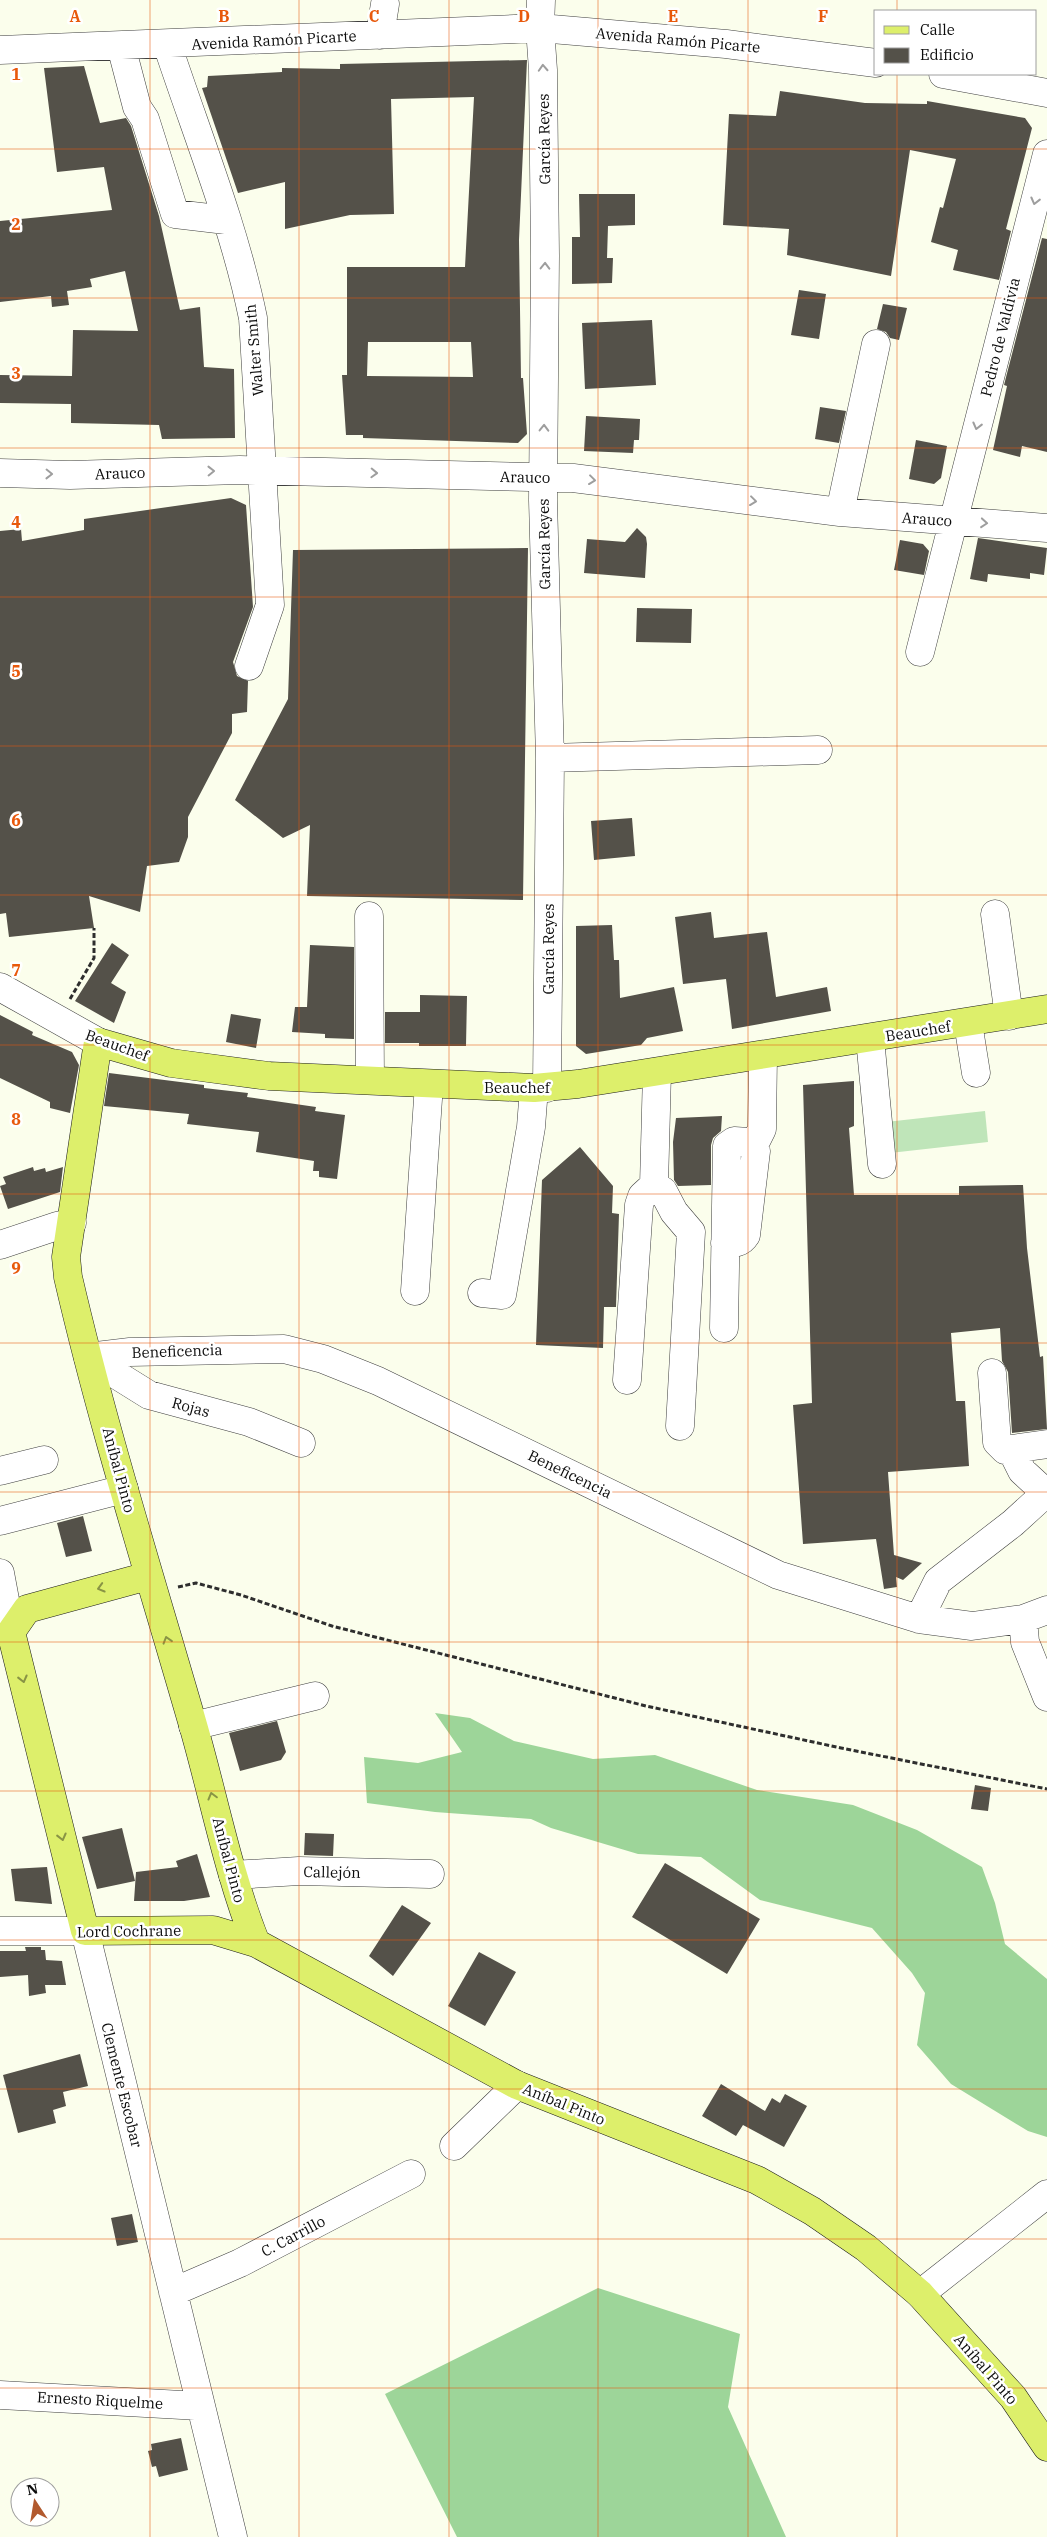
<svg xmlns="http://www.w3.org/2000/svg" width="1047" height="2537" font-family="'IBM Plex Serif',serif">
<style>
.green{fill:#bfe5b9}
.forest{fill:#9dd599}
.building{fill:#545149;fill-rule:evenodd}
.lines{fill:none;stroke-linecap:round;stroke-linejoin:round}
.minor-casing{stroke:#3f3f3f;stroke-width:29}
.major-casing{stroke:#1d1d1d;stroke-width:29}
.path{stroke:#2e2e2e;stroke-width:3;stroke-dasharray:5 2.5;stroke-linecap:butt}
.minor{stroke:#fff;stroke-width:28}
.major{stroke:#ddef6b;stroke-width:28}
.oneway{stroke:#9e9e9e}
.oneway2{stroke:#899445}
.grid{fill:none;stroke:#e8590c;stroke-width:1;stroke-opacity:0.55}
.labels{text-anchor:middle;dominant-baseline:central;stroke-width:5;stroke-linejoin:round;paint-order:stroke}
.street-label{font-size:15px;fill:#0c0c0c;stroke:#fff}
.grid-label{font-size:16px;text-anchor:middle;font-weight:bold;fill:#e8590c;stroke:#fff;stroke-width:5;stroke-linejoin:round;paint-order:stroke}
</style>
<rect width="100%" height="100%" fill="#fbfeec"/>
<path class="green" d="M985 1111 988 1142 890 1153 886 1122Z"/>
<path class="forest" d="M435 1713 470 1718 514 1741 593 1759 655 1755 757 1790 853 1805 917 1830 982 1867 995 1903 1005 1944 1047 1979V2137L1028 2131 951 2084 917 2045 925 1993 912 1973 872 1928 760 1900 701 1857 638 1854 551 1828 531 1819 435 1812 367 1803 364 1757 418 1763 462 1752Z
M598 2288 740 2334 728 2407 786 2537H457L385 2394Z"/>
<path class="building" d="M527 60 519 240 521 378H523L527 434 518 443 363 438V435H346L342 375H347V267H465L474 97 391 99 394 214 350 215 285 229V182L238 193 202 88 207 87 208 76 282 72V68L340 69V64ZM368 342H471L473 377 367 376Z
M84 66 100 123 126 118 131 126 159 216 180 310 200 307 204 367 234 369 235 438 162 439 159 425 71 423V404L0 403V375L72 376 73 330 138 331 125 271 90 279 92 287 67 291 69 305 52 307 51 296 0 302V221L112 210 104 167 57 172 44 68Z
M780 91 865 103 927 104V101L1025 118 1032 128 1006 229 1011 231 999 280 953 270 958 250 931 242 940 207 943 208 956 159 910 150 891 276 787 255 789 229 723 225 729 114 776 116Z
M579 194H635V225L608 226 607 258H613L612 283 572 284V237H580Z
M1042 238 1047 239V452L1022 446 1020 457 993 450 1007 386 1004 385Z
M799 290 826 294 819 339 791 335Z
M883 304 907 308 899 340 890 338 886 332 877 329Z
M652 320 656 385 585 389 582 323Z
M820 407 846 411 839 443 815 439Z
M586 416 640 419 639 440H634L633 453 584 451Z
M916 440 947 446 941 478 934 484 909 479Z
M231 498 246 505 253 607 233 662 237 676 248 681 247 712 232 714V733L188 817V837L179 862 147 866 140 912 89 896 94 928 9 937 6 913 0 914V531L21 529 22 541 84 530V519Z
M637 528 646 537 647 544 645 578 584 573 587 539 625 542Z
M978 538 1047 548 1044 575 1030 573V579L988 574 987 582 970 579Z
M900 540 923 544 929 551 924 575 894 570Z
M528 548 523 900 307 896 310 825 283 838 235 800 288 699 293 550Z
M637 608 692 609 691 643 636 642Z
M632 818 635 856 594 860 591 821Z
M711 912 714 938 767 932 776 997 827 987 831 1011 732 1029 726 979 683 984 675 917Z
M612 925 614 960H619L620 998 674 987 683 1031 647 1038 641 1045 586 1054 576 1046V926Z
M112 943 129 955 111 983 126 992 114 1023 75 1001Z
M310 945 354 947V1039L325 1038V1034L292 1032 295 1007H307Z
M420 995 467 996 466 1046H419V1043H385V1012H420Z
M231 1014 261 1019 256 1048 226 1042Z
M0 1015 33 1032 32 1035 72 1052 79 1065 70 1113 50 1108V1102L0 1078Z
M109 1073 204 1085V1088L248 1093 247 1097 316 1107 315 1111 345 1115 337 1179 319 1177V1171H313L314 1161 256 1152 259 1132 187 1124 189 1114 104 1106Z
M854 1081V1126L849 1128 854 1195H959V1186L1023 1185 1027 1248 1040 1357 1043 1356 1047 1429 1012 1433 1008 1372 1002 1361 1000 1328 951 1333 956 1401H965L969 1466 888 1472 894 1555 922 1563 903 1580 896 1577 897 1587 884 1589 876 1539 803 1544 793 1405 812 1403 803 1085Z
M722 1116 721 1131 713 1138 711 1145V1185L678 1186 674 1180 673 1142 676 1118Z
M580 1147 613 1186 612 1213 619 1214 616 1307H604L603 1348 536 1345 542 1180Z
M33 1167 34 1171 45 1168 46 1172 63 1167 60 1192 8 1209 0 1186 6 1184 3 1177Z
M83 1516 92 1551 66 1557 57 1523Z
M277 1721 286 1752 281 1760 240 1771 229 1733Z
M975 1785 991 1788 988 1811 971 1809Z
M122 1828 135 1881 97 1889 82 1837Z
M305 1833 334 1834 333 1856 304 1855Z
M197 1854 210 1897 184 1901H134L136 1872 178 1867 176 1861Z
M665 1863 760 1919 727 1974 632 1917Z
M47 1867 52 1904 15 1901 11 1869Z
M402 1905 431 1923 393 1976 369 1956Z
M25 1947H41V1950H45L46 1960 62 1961 66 1985H45L46 1993 29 1996 28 1975 0 1977V1951H26Z
M479 1952 516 1972 485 2026 448 2006Z
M80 2054 88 2086 63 2092 66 2106 53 2110 56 2123 18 2133 3 2075Z
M721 2084 765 2111 772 2098 780 2103 785 2094 807 2106 784 2147 743 2125 736 2136 702 2116Z
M132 2214 138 2242 117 2246 111 2218Z
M181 2438 188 2470 159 2477 156 2466 152 2467 148 2451 152 2450 151 2444Z"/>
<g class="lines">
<g class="minor-casing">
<path id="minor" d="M541 0 540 28 543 70 545 256 543 500 550 758 547 1088
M380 35 385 4
M167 44C197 135 234 225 253 318L270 605 249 666
M121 46 137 107 145 119 175 214 226 220
M0 50 540 28 726 44 876 63
M943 74 1047 93
M0 473 70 475 240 470 573 478 840 512 1047 528
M840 512 876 344
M920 652 1047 154
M550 758 818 750
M995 914 1009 1016
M369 916 370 1080
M0 987 98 1042
M968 1023 976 1073
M870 1039 882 1164
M754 1145 762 1129 763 1055
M654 1185 663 1191 674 1212 691 1232 680 1426
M654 1185 657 1072
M0 1245 57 1226 72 1223
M415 1291 429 1084
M482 1293 502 1295 531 1127 534 1088
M724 1328 727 1146 734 1141 749 1142 756 1151 746 1235C741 1243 735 1243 725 1243
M88 1357 130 1352 284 1349 323 1359 378 1381 778 1575 919 1619 972 1626 1023 1619 1047 1610
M88 1357 149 1395 249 1422 301 1443
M992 1373 997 1442 1005 1450 1047 1444
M627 1380 639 1205 642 1196 654 1185
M1011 1449 1022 1471 1046 1493
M0 1471 44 1460
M0 1521 124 1489
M0 1573 11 1632
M919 1619 938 1581 1013 1523 1047 1492
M1023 1619 1025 1642 1047 1697
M193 1726 315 1696
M233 1875 299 1871 430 1874
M0 1931H85L233 2537
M454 2146 517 2085
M173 2292 240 2263 411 2174
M920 2294 1047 2194
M0 2395 200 2406"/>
</g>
<g class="major-casing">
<path id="major" d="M148 1576 27 1609 11 1632 85 1931 213 1930 256 1943 517 2085 757 2180 812 2211 866 2248 920 2294 1013 2397 1047 2447
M256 1943C228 1873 214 1798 193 1725 150 1576 103 1428 68 1277L66 1257 98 1042 171 1063 269 1076 534 1088 578 1084 1047 1009"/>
</g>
<path class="path" d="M70 999 94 958V928
M178 1587 196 1583 241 1595 332 1626 646 1706 841 1748 1047 1789"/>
<use href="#minor" class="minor"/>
<use href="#major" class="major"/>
</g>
<defs><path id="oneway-chevron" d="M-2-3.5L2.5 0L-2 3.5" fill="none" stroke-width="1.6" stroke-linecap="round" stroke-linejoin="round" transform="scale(1.25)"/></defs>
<g class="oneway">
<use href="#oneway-chevron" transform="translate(543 68) rotate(-93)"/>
<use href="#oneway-chevron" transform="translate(1035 201) rotate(104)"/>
<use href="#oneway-chevron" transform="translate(545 266) rotate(-89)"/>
<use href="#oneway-chevron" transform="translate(977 426) rotate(104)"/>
<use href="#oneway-chevron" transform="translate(544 428) rotate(-89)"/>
<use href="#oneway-chevron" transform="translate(211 471) rotate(-1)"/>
<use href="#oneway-chevron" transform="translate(374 473) rotate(2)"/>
<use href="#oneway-chevron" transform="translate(49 474) rotate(1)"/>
<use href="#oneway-chevron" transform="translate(592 480) rotate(7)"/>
<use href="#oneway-chevron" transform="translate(753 501) rotate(7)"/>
<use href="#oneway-chevron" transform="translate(984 523) rotate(5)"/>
</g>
<g class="oneway2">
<use href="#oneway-chevron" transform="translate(101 1588) rotate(164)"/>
<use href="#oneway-chevron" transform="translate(167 1640) rotate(-107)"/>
<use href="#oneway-chevron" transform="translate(23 1679) rotate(76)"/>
<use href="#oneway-chevron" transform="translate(212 1796) rotate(-105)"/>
<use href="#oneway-chevron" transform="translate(62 1837) rotate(76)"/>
</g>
<path class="grid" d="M150 0V2537M299 0V2537M449 0V2537M598 0V2537M748 0V2537M897 0V11M897 74V2537M0 149H1047M0 298H1047M0 448H1047M0 597H1047M0 746H1047M0 895H1047M0 1045H1047M0 1194H1047M0 1343H1047M0 1492H1047M0 1642H1047M0 1791H1047M0 1940H1047M0 2089H1047M0 2239H1047M0 2388H1047"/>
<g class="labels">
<g class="street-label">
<text transform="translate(274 40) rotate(-3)">Avenida Ramón Picarte</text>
<text transform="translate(678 40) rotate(5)">Avenida Ramón Picarte</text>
<text transform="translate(544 139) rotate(-91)">García Reyes</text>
<text transform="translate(1000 337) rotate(-76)">Pedro de Valdivia</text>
<text transform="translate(254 350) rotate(-95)">Walter Smith</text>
<text transform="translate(120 473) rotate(-2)">Arauco</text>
<text transform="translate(525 477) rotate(1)">Arauco</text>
<text transform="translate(927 519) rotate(4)">Arauco</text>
<text transform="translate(544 544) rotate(-91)">García Reyes</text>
<text transform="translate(548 949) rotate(-90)">García Reyes</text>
<text transform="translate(918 1031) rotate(-9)">Beauchef</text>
<text transform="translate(117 1045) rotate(20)">Beauchef</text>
<text x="517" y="1087">Beauchef</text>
<text transform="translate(177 1351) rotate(-2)">Beneficencia</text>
<text transform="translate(191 1407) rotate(15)">Rojas</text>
<text transform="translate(119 1470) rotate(75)">Aníbal Pinto</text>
<text transform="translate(570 1474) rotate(26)">Beneficencia</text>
<text transform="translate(229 1860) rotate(75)">Aníbal Pinto</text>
<text transform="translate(332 1872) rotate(1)">Callejón</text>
<text transform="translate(129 1931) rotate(-1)">Lord Cochrane</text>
<text transform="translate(122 2085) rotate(76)">Clemente Escobar</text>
<text transform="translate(564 2104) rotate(22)">Aníbal Pinto</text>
<text transform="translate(293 2236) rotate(-28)">C. Carrillo</text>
<text transform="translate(986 2369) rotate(49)">Aníbal Pinto</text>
<text transform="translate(100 2400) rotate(3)">Ernesto Riquelme</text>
</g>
</g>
<g class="grid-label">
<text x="75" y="22">A</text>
<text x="224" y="22">B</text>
<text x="374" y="22">C</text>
<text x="524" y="22">D</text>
<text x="673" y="22">E</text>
<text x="823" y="22">F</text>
<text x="16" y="80">1</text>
<text x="16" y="230">2</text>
<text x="16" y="379">3</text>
<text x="16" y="528">4</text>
<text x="16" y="677">5</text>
<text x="16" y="826">6</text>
<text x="16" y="976">7</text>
<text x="16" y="1125">8</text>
<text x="16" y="1274">9</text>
</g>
<rect x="874" y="10" width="162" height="65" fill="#ffffff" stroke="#9e9e9e"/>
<rect x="884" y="26" width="25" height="8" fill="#ddef6b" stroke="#9e9e9e"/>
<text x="920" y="35" font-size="15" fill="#0c0c0c">Calle</text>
<rect x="884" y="48" width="25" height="15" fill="#545149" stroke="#9e9e9e"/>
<text x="920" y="60" font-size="15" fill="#0c0c0c">Edificio</text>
<g transform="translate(35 2502) rotate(348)"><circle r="24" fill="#ffffff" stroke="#9e9e9e"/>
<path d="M0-4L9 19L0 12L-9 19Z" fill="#b25a2e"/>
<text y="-8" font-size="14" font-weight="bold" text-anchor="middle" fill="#0c0c0c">N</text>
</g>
</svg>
